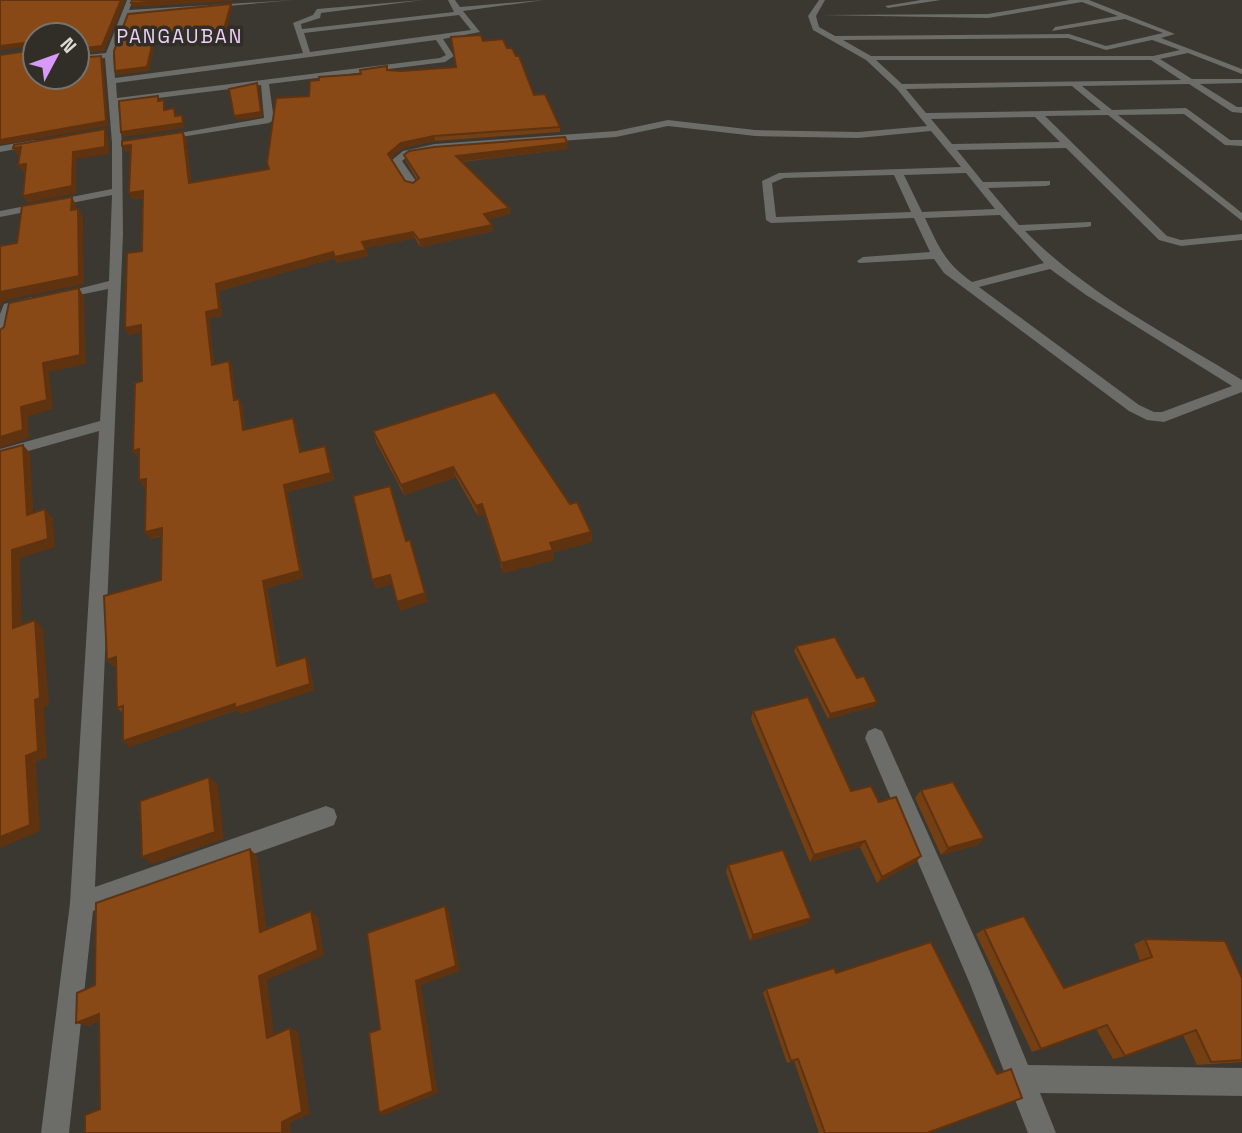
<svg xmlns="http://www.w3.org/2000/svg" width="1242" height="1133" font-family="'Space Grotesk',sans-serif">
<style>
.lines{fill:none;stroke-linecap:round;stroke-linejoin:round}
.street{fill:#6c6c68;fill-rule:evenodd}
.wall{fill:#753f14}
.shaded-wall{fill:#5f3310}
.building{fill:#884917;stroke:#5f3310;stroke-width:2}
.labels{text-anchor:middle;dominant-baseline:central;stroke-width:7;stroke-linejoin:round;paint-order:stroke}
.far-quarter-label{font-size:19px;letter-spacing:2px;fill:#ebd1f9;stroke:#312d27}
</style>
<rect width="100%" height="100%" fill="#3b3731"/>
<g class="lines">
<path class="street" d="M127 0H133L129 10 294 0 128 15 113 55 115 78 303 53 293 23 313 15 317 9 423 0 321 13 320 18 301 24 302 29 454 12 448 0H455L460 7 544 0 463 11 480 32 443 39 454 56 445 62 269 84 274 120 269 123 162 140 157 137 264 118 261 85 118 103 122 143 123 235 95 887 326 806 334 809 337 817 334 825 326 828 93 911 69 1133H41L70 903 99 431 0 459V449L100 421 108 289 60 299 54 295 109 281 112 195 0 217V211L112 189V143L105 58 77 60V56L106 53ZM459 15 471 30 310 52 304 33ZM436 40 446 55 440 58 117 98 116 83Z
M819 0H825L816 16 819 27 835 36 1069 34 1106 46 1163 33 1125 19 1052 31 1055 27 1118 16 1082 2 988 18 820 15 988 14 1070 0H1089L1175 34 1161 38 1242 69V74L1188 53 1160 59 1192 79H1242V83L1200 84 1237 107H1242V113L1232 112 1189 84 1082 86 1112 110 1186 108 1230 140H1242V146L1225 145 1184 114 1118 115 1242 213V221L1108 115 1045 116 1167 236 1181 240 1242 234V240L1181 246 1159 240 1066 148 957 150 983 182 1050 181V185L1046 186 988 188 1019 225 1091 222V226L1087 227 1025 231C1087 294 1167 334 1242 380V392L1164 422 1147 420 1129 411 944 273 934 259 859 263 857 261 863 257 930 252 914 218 771 223 766 220 762 181 779 173 961 167 931 131 858 138 755 136 668 126 616 137 435 150 409 155 402 161 418 184 413 187 409 186 392 160 403 151 435 144 616 131 668 120 755 130 858 132 927 126 897 89 866 60 813 30 808 16ZM1068 38 1106 50 1152 40 1180 50 1153 56H871L843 40ZM876 60H1151L1181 80 902 84ZM1072 86 1101 110 926 113 906 89ZM1035 117 1060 142 952 144 931 119ZM966 173 995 209 922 212 904 175ZM894 175 911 212 776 217 772 183 784 178ZM1000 215 1044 263 972 282C945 263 939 247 925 218ZM1050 269 1086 295 1232 386 1162 412H1154L1139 405 979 287Z
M921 0H941L888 8 885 6Z
M35 140 38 141V145L0 152V146Z
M32 297 36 298V304L14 309 8 335 0 339V314L4 304Z
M875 728 882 731 990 972 1028 1065 1242 1068V1096L1040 1093 1056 1133H1028L970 984 865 738 868 731Z"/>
</g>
<path class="wall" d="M483 41 507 48 534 95 560 127V132L435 141 402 148 391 158 405 181 413 183 417 180 406 161 404 155 568 149 462 162 509 208 510 214 488 220 493 231 420 247 415 238 365 248 368 256 337 263 335 258 219 291 222 316 209 318 214 364 232 368 236 399H239L242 405 245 429 296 425 301 452 328 453 334 480 287 492 303 578 267 588 280 665 306 657 309 663 314 690 240 714 237 710 129 747 123 713 117 708 116 665 113 666 107 660 161 580 162 536 150 539 146 486 144 487 139 480V457L138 458 133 451 142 381 141 332 129 335 125 328 142 251 143 198 132 199 130 151 125 152 186 138 191 182 269 169 309 96 361 74 387 70 401 71 456 67Z
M373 431 570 504 591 532 592 542 553 552 554 560 503 573 484 514 478 516 456 477 404 495 376 442Z
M796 646 857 678 875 706 828 719 794 651Z
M753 711 851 791 879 802 921 856 915 863 877 883 860 847 810 862 751 719Z
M921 790 984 838 977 845 941 855 915 798Z
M728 865 811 918 806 924 750 941 726 872Z
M984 929 1064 988 1140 961 1134 944 1145 939 1242 978V1062L1197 1065 1183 1035 1125 1056 1113 1059 1096 1029 1032 1052 976 934Z
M836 973 997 1074 1011 1069 927 1133H819L794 1061 787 1063 763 993 766 989Z"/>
<path class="shaded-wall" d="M121 0H125L104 51 77 54V49Z
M183 0H232V1L133 7 131 3Z
M231 4 232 8 226 33 155 41 149 71 117 75 115 71 154 37Z
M32 42 35 46 0 50V46Z
M101 56 103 61 108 126 0 145V140Z
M257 83 262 117 236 120 234 116Z
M182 115 184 128 123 137 121 132Z
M105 129 108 136 109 154 76 159V193L28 203 23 196 73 152Z
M183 132 186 138 192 189 189 183Z
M434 136 435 141 402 148 389 160 388 154 401 143Z
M567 143 568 149 457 162 456 156Z
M131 145 133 151 125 152 122 146Z
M21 147 25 154 17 155 13 148Z
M26 164 30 170 23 172 18 165Z
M143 191 146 197 132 199 129 193Z
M72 197 76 205V218L71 210Z
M509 208 510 214 485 221 484 214Z
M78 209 83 217 84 284 5 300 0 306V292Z
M492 225 493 231 420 247 419 240Z
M413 232 415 238 363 249 362 242Z
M366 250 368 256 337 263 335 257Z
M333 252 335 258 219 291 222 316 209 318 215 372 212 365 206 312 216 284Z
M79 288 84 297 86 364 49 372 53 409 28 416 29 438 0 448V437L21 407Z
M141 325 145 332 129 335 125 328Z
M229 361 232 368 237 407 234 400Z
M239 399 242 405 246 437 243 430Z
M293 418 296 425 303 459 300 452Z
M23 445 30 453 34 524 27 515Z
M325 446 328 453 334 480 287 492 303 578 267 588 281 672 277 666 263 581 284 485Z
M139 449 144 456 138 458 133 451Z
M453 467 456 477 404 495 401 485Z
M146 479 150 485 144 487 139 480Z
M482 504 484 514 478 516 476 506Z
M45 509 53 518 55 547 20 558 22 636 13 628 12 550Z
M162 528 166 534 150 539 145 532Z
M591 532 592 542 553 552 554 560 503 573 501 563 550 543Z
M413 549 428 602 400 611 397 602Z
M390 575 393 584 376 589 372 580Z
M35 620 43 628 49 705 44 707 47 758 36 762 40 831 0 848V837L26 756 35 700Z
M116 657 122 663 113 666 107 660Z
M306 657 309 663 314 690 240 714 237 710 129 747 123 741Z
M877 702 875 706 828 719 830 714Z
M209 777 218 785 224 839 152 864 142 857Z
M984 838 977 845 941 855 948 848Z
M865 841 860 847 810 862 814 855Z
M250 849 257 856 268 938 260 932Z
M921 856 915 863 877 883 882 877Z
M445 906 449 912 460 971 421 985 438 1093 385 1115 379 1113 416 981Z
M311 911 318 917 324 955 267 980 275 1041 267 1038 259 976Z
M811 918 806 924 750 941 753 935Z
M99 1014 111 1017 88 1026 76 1023Z
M290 1028 298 1031 310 1114 290 1123 291 1133H282V1122Z"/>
<path class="building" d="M0 0H121L102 46 77 49V35H35V77H77V58L101 56 106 121 0 140V55L35 50 32 42 0 46Z
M132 0H183L131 3Z
M231 4 224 29 154 37 147 67 115 71 114 51 128 14Z
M481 35 483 41 503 39 507 48H512L516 56H519L534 95 545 94 560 127 434 136 401 143 388 154 405 181 413 183 419 178 404 155 409 151 434 147 565 137 567 143 456 156 509 208 484 214 492 225 419 240 413 232 362 242 366 250 335 257 333 252 216 284 219 309 206 312 212 365 229 361 234 400 239 399 243 430 293 418 300 452 325 446 331 473 284 485 300 571 263 581 277 666 306 657 310 684 235 708V704L123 741V706L117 708 116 657 107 660 104 596 161 580 162 528 145 532 146 479 139 480V449L133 451 135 383 142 381 141 325 125 328 127 253 142 251 143 191 129 193 131 145 122 146V141L183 132 189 183 269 169 267 163 276 98 309 96 310 81 319 80V77L361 74 360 70 387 66V70L401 71 456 67 451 37Z
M257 83 261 112 234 116 229 89Z
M158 96V101L164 100V110L174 108 175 116 182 115 183 123 121 132 119 101Z
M105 129V147L73 152 72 186 23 196 26 164 18 165 21 147 13 148 14 145Z
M72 197 71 210 78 209 79 276 0 292V246L17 243 22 206Z
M79 288 80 355 43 363 47 400 21 407 23 430 0 437V330L4 327 9 303Z
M495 392 570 504 577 502 591 532 550 543 553 550 501 563 482 504 476 506 453 467 401 485 373 431Z
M23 445 27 515 45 509 48 539 12 550 13 628 35 620 40 698 35 700 38 751 26 756 30 825 0 837V451Z
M390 486 406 541 410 540 425 593 397 602 390 575 372 580 353 496Z
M835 637 857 678 864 676 877 702 830 714 796 646Z
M808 697 851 791 871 786 879 802 896 797 921 856 882 877 865 841 814 855 753 711Z
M209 777 215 832 142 857 140 801Z
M953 782 984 838 948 848 921 790Z
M250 849 260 932 311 911 318 950 259 976 267 1038 290 1028 302 1112 282 1122V1133H85V1115L100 1109 99 1014 76 1023 77 993 95 985 96 903Z
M783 850 811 918 753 935 728 865Z
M445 906 456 966 416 981 433 1091 379 1113 369 1033 380 1029 367 933Z
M1024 916 1064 988 1152 957 1145 939 1225 941 1242 978V1060L1211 1062 1196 1030 1125 1056 1107 1025 1041 1049 984 929Z
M931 942 997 1074 1011 1069 1022 1098 927 1133H825L798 1059 791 1061 766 989 834 968 836 973Z"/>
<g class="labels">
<g class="far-quarter-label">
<text x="180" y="36">PANGAUBAN</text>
</g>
</g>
<g transform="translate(56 56) rotate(49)"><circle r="33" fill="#312d27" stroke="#76726d" stroke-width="2"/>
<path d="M0-5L12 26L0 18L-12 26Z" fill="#d89af8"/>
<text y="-10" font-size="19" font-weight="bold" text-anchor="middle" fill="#dddad6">N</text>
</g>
</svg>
